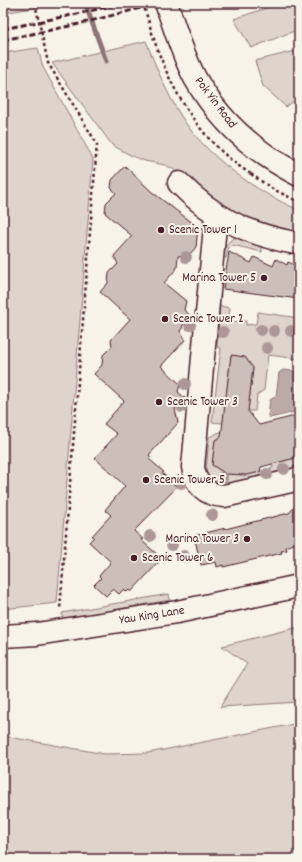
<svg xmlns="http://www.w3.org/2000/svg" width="302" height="862" font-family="Dekko,sans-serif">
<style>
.green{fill:#ded4cc;stroke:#947a7c}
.water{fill:#bcaaa7;stroke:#8e7275}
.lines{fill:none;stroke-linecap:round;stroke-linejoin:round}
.stream{stroke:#8e7275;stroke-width:5}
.building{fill:#ccbfb9;stroke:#4a1f2b}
.minor-casing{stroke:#4a1f2b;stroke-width:25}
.path{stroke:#4a1f2b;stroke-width:2.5;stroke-dasharray:3 3;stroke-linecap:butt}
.minor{stroke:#f7f3e8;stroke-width:22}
.rail{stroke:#4a1f2b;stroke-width:3;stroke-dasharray:6 3;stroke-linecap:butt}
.path-bridge{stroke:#4a1f2b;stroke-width:2.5;stroke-dasharray:3 3;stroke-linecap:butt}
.tree{fill:#ac9796}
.poi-dot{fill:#4a1f2b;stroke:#f7f3e8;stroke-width:1.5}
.labels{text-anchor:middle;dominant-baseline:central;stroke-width:4;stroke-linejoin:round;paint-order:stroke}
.street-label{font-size:13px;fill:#4a1f2b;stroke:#f7f3e8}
.poi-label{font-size:13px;fill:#4a1f2b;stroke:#f7f3e8;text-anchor:start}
</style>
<rect width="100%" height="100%" fill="#f7f3e8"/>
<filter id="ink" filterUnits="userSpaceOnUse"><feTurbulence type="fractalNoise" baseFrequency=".025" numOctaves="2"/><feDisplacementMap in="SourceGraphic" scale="8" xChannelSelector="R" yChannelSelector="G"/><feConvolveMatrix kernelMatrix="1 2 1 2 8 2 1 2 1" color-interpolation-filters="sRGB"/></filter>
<g filter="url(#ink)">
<path class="green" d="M3 3H63L3 13Z
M281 3H299V29L251 48 234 19Z
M146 41C156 67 166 92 181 116 206 156 256 192 299 210V235L284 233 246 220 194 188 173 169 165 165 145 161 134 157 112 145 52 63Z
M38 48 43 67 93 159 57 603 3 609V53Z
M299 50V97L286 107 263 86 255 61Z
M240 237 262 247V252L232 245 228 249 226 258H223C225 247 227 238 240 237Z
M220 306 230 308 228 322 246 321V325L256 324 258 312 299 318V359L268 355 264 390 257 395 255 411H248L253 368 245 357 231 356 223 423 212 422 221 348 217 347Z
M222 431 221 437 215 440 212 465 226 474 247 475 273 468 272 464 295 458V455L299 454V469L217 486 209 479 206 473 209 437Z
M169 594 170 600 63 619 62 613Z
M299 627V702L220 707 247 664 222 646Z
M299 723V859H3V736L105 754 148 753Z"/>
<path class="water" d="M284 370 299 372V411L270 418 268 415 270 400 276 396 279 373 281 371Z"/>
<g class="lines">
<path class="stream" d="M85 3 106 61"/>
</g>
<path class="building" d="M125 166 152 192 198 227 196 247 190 254 178 256 177 268 164 283 186 301 184 310 191 316 182 326 183 327 180 331 185 340 161 366 180 384 178 392 185 398 175 409 178 423 149 455 151 457 149 459 164 472 162 473 177 487 134 531 143 539 141 540 159 556 156 560 159 562 131 592 129 590 127 592 124 589 119 594 113 589 106 596 94 585 101 578 99 576 111 562 89 542 94 537 92 536 111 515 105 510 125 486 95 458 117 434 104 424 124 401 94 374 102 365 103 355 112 346 111 340 130 319 100 292 108 283 109 273 118 264 114 256 132 236 105 213 106 203 116 193 111 188 112 180Z
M229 252 251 263 254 257 273 266 276 259 287 265 288 262 299 267V299L223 289Z
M231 355 245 357 253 368 248 411 259 425 299 415V454L295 455V458L261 467 260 472 247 475 226 474 212 465 215 440 221 437Z
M299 502V542L286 547 287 550 281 551 282 553 223 567V565L217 567 216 562 201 565 194 536 225 528V529L289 513Z"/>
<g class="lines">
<g class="minor-casing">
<path id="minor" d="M166 3C175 28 182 54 195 78 219 121 256 153 299 175
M179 183C211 216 245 233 290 242
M216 215 193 467C195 485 206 495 224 496L291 481 299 478
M3 636 37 634 177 612 299 586"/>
</g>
<path class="path" d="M35 3 48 63 97 144 60 609
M251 174 271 188 299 202"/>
<use href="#minor" class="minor"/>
<path class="rail" d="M3 29 77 14 123 3
M3 40 79 24 160 3"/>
<path class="path-bridge" d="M143 3C149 22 154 42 162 61 176 96 199 133 229 158 236 164 243 169 251 174"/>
</g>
<g class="tree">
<circle cx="186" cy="257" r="6"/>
<circle cx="190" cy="325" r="6"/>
<circle cx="261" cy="330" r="6"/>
<circle cx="274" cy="331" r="6"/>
<circle cx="291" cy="331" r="6"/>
<circle cx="223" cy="332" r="6"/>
<circle cx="267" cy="348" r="6"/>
<circle cx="185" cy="384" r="6"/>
<circle cx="182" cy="407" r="6"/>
<circle cx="284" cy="469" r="6"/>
<circle cx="267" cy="474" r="6"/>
<circle cx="222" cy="478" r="6"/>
<circle cx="181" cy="483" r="6"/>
<circle cx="212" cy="515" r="6"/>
<circle cx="150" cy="536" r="6"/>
<circle cx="172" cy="545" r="6"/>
<circle cx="184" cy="556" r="6"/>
</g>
</g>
<g class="poi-dot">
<circle cx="161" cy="230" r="4"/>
<circle cx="264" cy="278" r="4"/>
<circle cx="165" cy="319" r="4"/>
<circle cx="159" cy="402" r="4"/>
<circle cx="146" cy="480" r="4"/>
<circle cx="247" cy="539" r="4"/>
<circle cx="134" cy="558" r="4"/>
</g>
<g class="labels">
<g class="street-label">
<text transform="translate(215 103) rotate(53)">Pok Yin Road</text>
<text transform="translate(152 616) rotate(-9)">Yau King Lane</text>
</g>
<g class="poi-label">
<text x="169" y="230">Scenic Tower 1</text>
<text x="256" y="278" text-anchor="end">Marina Tower 5</text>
<text x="173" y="319">Scenic Tower 2</text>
<text x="167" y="402">Scenic Tower 3</text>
<text x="154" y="480">Scenic Tower 5</text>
<text x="239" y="539" text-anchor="end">Marina Tower 3</text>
<text x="142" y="558">Scenic Tower 6</text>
</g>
</g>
<rect width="302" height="862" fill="none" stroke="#f7f3e8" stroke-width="16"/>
<rect x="8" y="8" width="286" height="846" fill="none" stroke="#4a1f2b" stroke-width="1.5" filter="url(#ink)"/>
</svg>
